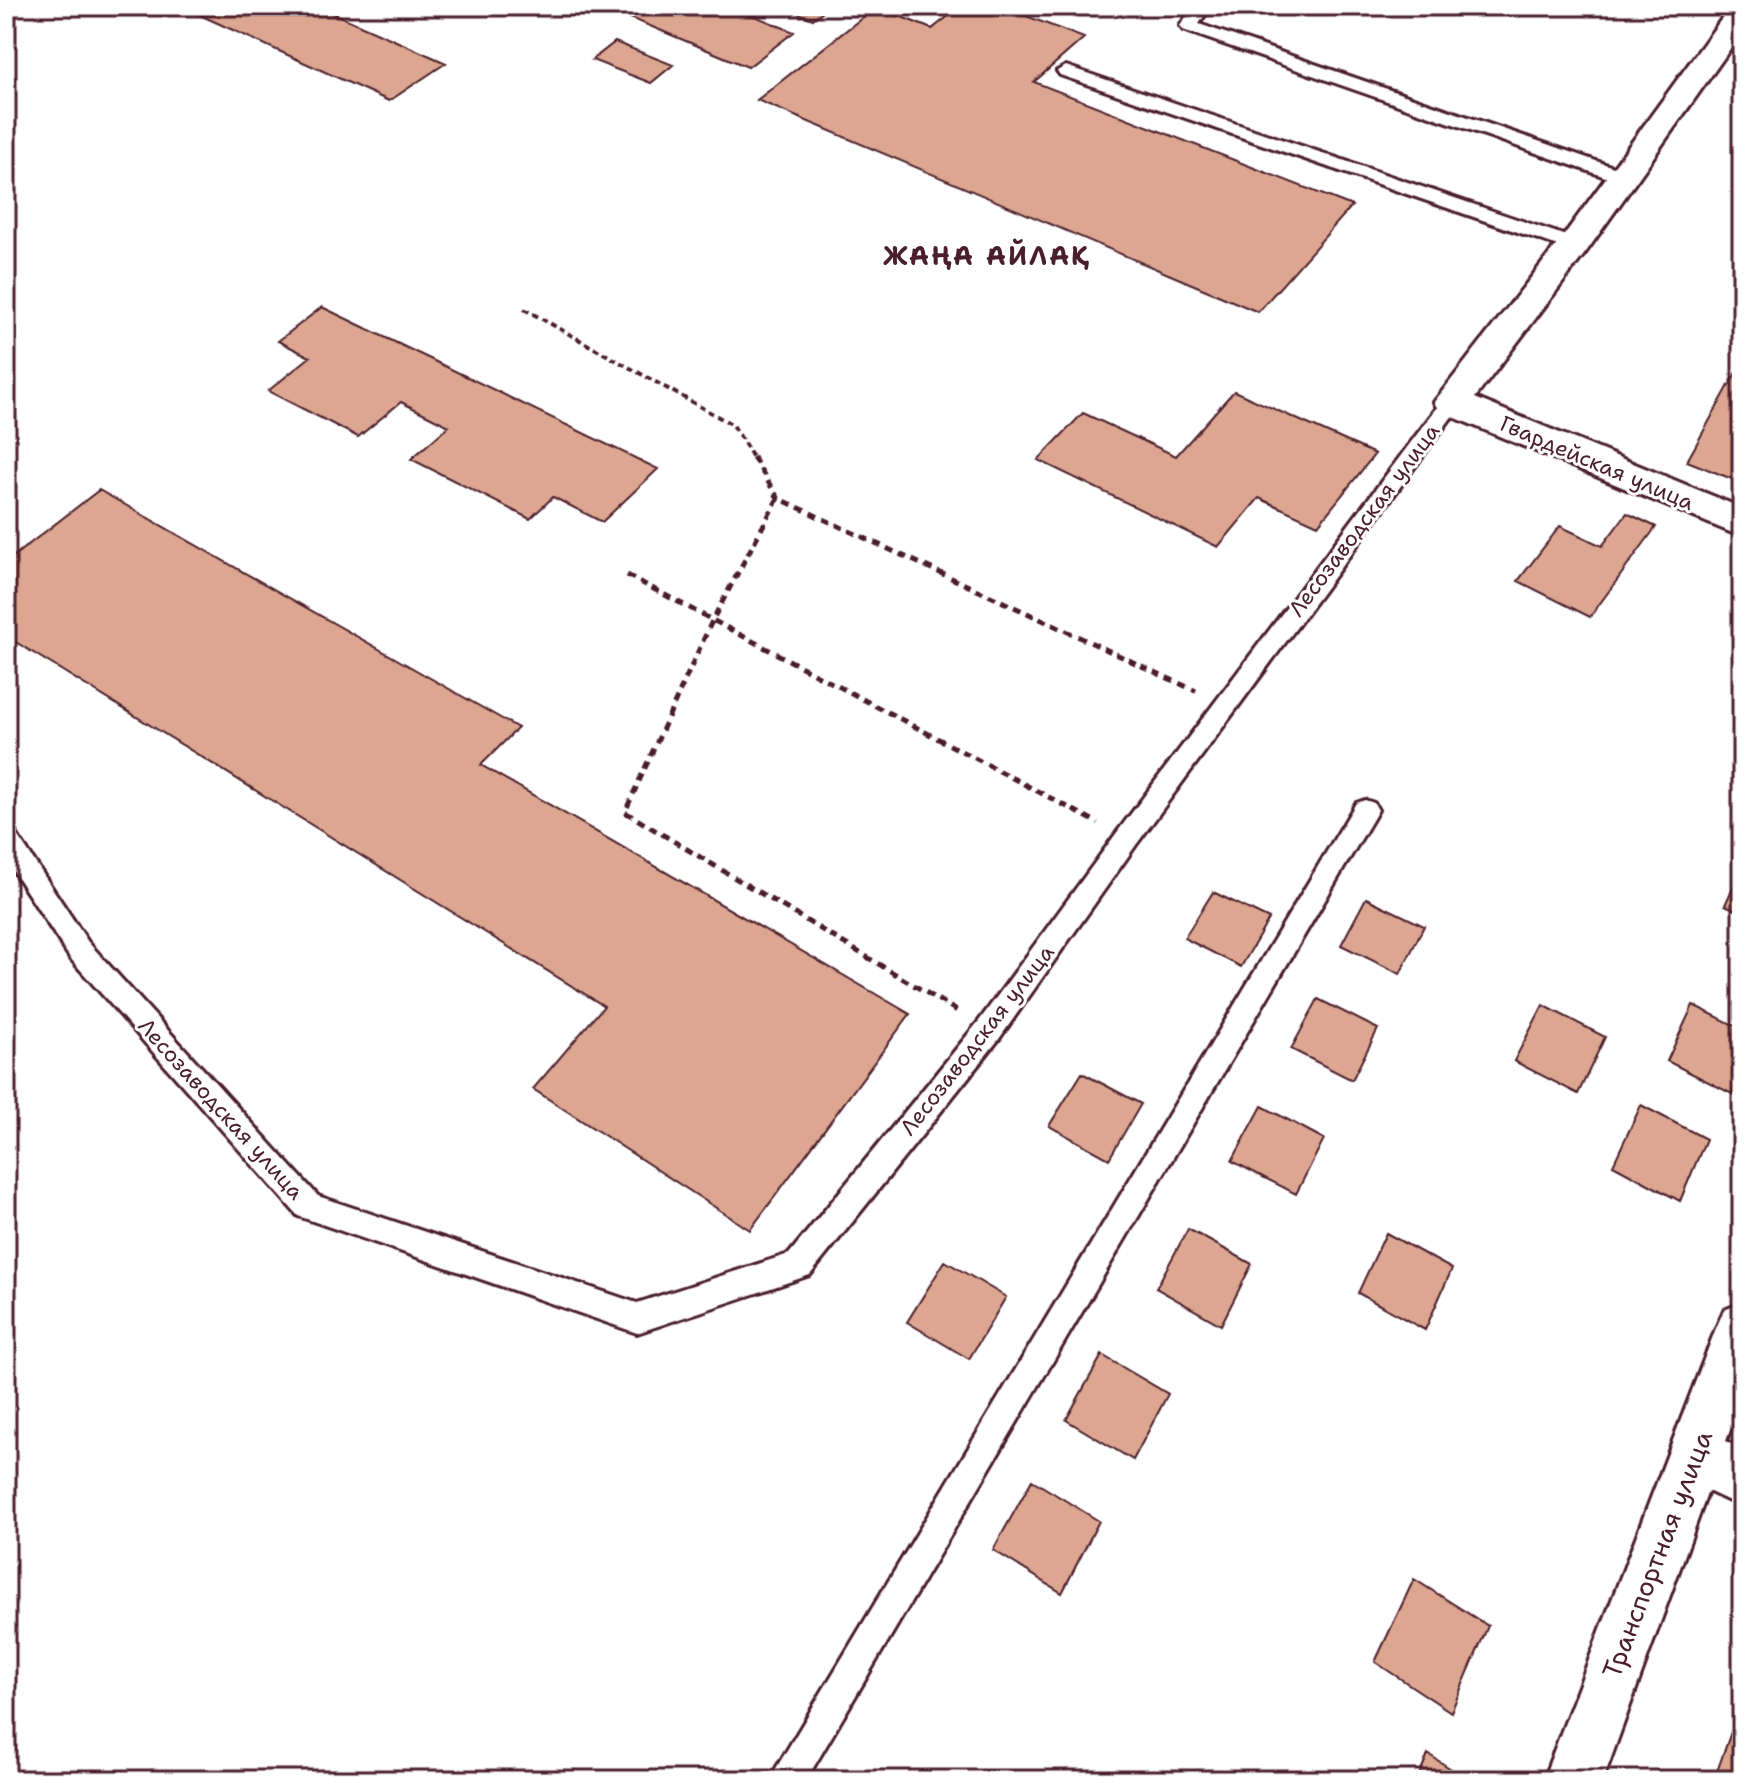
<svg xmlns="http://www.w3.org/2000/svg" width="1748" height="1786" font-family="'Shantell Sans',sans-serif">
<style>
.building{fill:#dca691;stroke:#4a1f2b;stroke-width:2}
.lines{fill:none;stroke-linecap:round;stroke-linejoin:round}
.service-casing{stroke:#4a1f2b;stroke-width:6}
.minor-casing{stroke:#4a1f2b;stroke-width:6}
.path-far1{stroke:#4a1f2b;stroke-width:4;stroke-dasharray:6 4;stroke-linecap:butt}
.path{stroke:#4a1f2b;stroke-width:5;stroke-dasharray:8 6;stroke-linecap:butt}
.service{fill:#fff;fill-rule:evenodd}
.minor{fill:#fff;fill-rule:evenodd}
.labels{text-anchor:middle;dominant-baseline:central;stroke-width:6;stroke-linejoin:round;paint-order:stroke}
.street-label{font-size:22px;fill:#4a1f2b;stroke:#fff}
.far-district-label{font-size:26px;font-weight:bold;letter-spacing:2px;fill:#4a1f2b;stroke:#fff}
.near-street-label{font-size:26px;fill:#4a1f2b;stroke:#fff}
</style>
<rect width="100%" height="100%" fill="#fff"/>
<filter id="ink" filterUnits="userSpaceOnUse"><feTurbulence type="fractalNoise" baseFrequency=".0125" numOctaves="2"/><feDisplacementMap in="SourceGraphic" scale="16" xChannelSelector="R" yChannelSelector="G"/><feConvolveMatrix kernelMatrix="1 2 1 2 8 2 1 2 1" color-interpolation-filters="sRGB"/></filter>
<g filter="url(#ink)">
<path class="building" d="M180 6H317L446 63 389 101Z
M602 6H730L794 32 748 67Z
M780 6H829L813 19Z
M961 6H1000L1084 38 1034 82 1352 206 1258 312 757 100 876 7 932 29Z
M615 42 673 65 651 83 592 60Z
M322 307 658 469 602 522 553 497 530 519 411 459 449 426 401 402 358 437 268 391 310 357 278 341Z
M1742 362V483L1687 461Z
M1234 391 1375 454 1318 525 1259 498 1218 547 1038 460 1083 413 1176 456Z
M99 490 518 728 481 765 910 1014 750 1230 533 1089 604 1006 6 636V562Z
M1627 513 1656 527 1590 617 1518 581 1560 526 1602 546Z
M1742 867V913L1725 905Z
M1213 892 1269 919 1241 967 1184 938Z
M1366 898 1424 926 1400 974 1341 945Z
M1318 999 1378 1029 1352 1080 1291 1049Z
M1543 1005 1605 1037 1578 1094 1514 1061Z
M1693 1005 1742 1029V1071L1732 1094 1667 1061Z
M1082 1073 1141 1104 1109 1159 1049 1126Z
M1641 1105 1706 1139 1680 1201 1613 1165Z
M1262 1106 1324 1139 1296 1194 1232 1161Z
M1188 1229 1252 1264 1221 1325 1156 1288Z
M1386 1233 1452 1269 1425 1330 1358 1293Z
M945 1261 1006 1297 969 1359 907 1322Z
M1102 1355 1168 1394 1133 1460 1066 1420Z
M1032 1480 1099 1521 1062 1593 993 1550Z
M1414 1579 1488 1626 1451 1712 1375 1662Z
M1742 1701V1780H1714Z
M1428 1754 1468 1780H1417Z"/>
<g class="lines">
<g class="service-casing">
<path id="service" d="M1193 6H1211L1199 24 1631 173 1633 177 1624 183 1617 181 1183 30 1180 26Z
M1066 66 1581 241 1584 245 1574 251 1567 249 1060 75 1057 71Z
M1452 395 1459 397 1463 402 1459 407 1136 845 999 1039 810 1275 637 1333 298 1216 70 958 6 860V829L15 832 88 942 318 1196 637 1303 789 1254 979 1021 1118 831 1445 397Z
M1365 800 1374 803 1378 810 1374 817 806 1780H769L1356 803Z"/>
</g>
<g class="minor-casing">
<path id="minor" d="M1731 6H1742V32L1586 252 1475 398 1742 508V537L1439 411 1434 402 1562 238Z
M1742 1303V1398L1726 1441 1742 1450V1507L1708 1491 1603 1780H1543L1716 1328 1724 1310Z"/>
</g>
<path class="path-far1" d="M524 309 733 425 754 459"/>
<path class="path" d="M753 457 778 498 1196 691
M778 498 712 621 625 812 957 1011
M627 575 1098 823"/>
<use href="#service" class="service"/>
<use href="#minor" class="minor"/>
</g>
</g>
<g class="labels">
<g class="street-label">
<text transform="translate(1597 463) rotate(23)">Гвардейская улица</text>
<text transform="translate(1364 520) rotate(-53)">Лесозаводская улица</text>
<text transform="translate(977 1040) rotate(-52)">Лесозаводская улица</text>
<text transform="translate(221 1109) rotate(48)">Лесозаводская улица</text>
</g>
<g class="far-district-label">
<text x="987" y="255">ЖАҢА АЙЛАҚ</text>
</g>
<g class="near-street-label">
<text transform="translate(1657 1554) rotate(-69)">Транспортная улица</text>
</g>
</g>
<rect width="1748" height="1786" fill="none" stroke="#fff" stroke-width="32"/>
<rect x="16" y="16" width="1716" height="1754" fill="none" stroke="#4a1f2b" stroke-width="3" filter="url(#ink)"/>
</svg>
